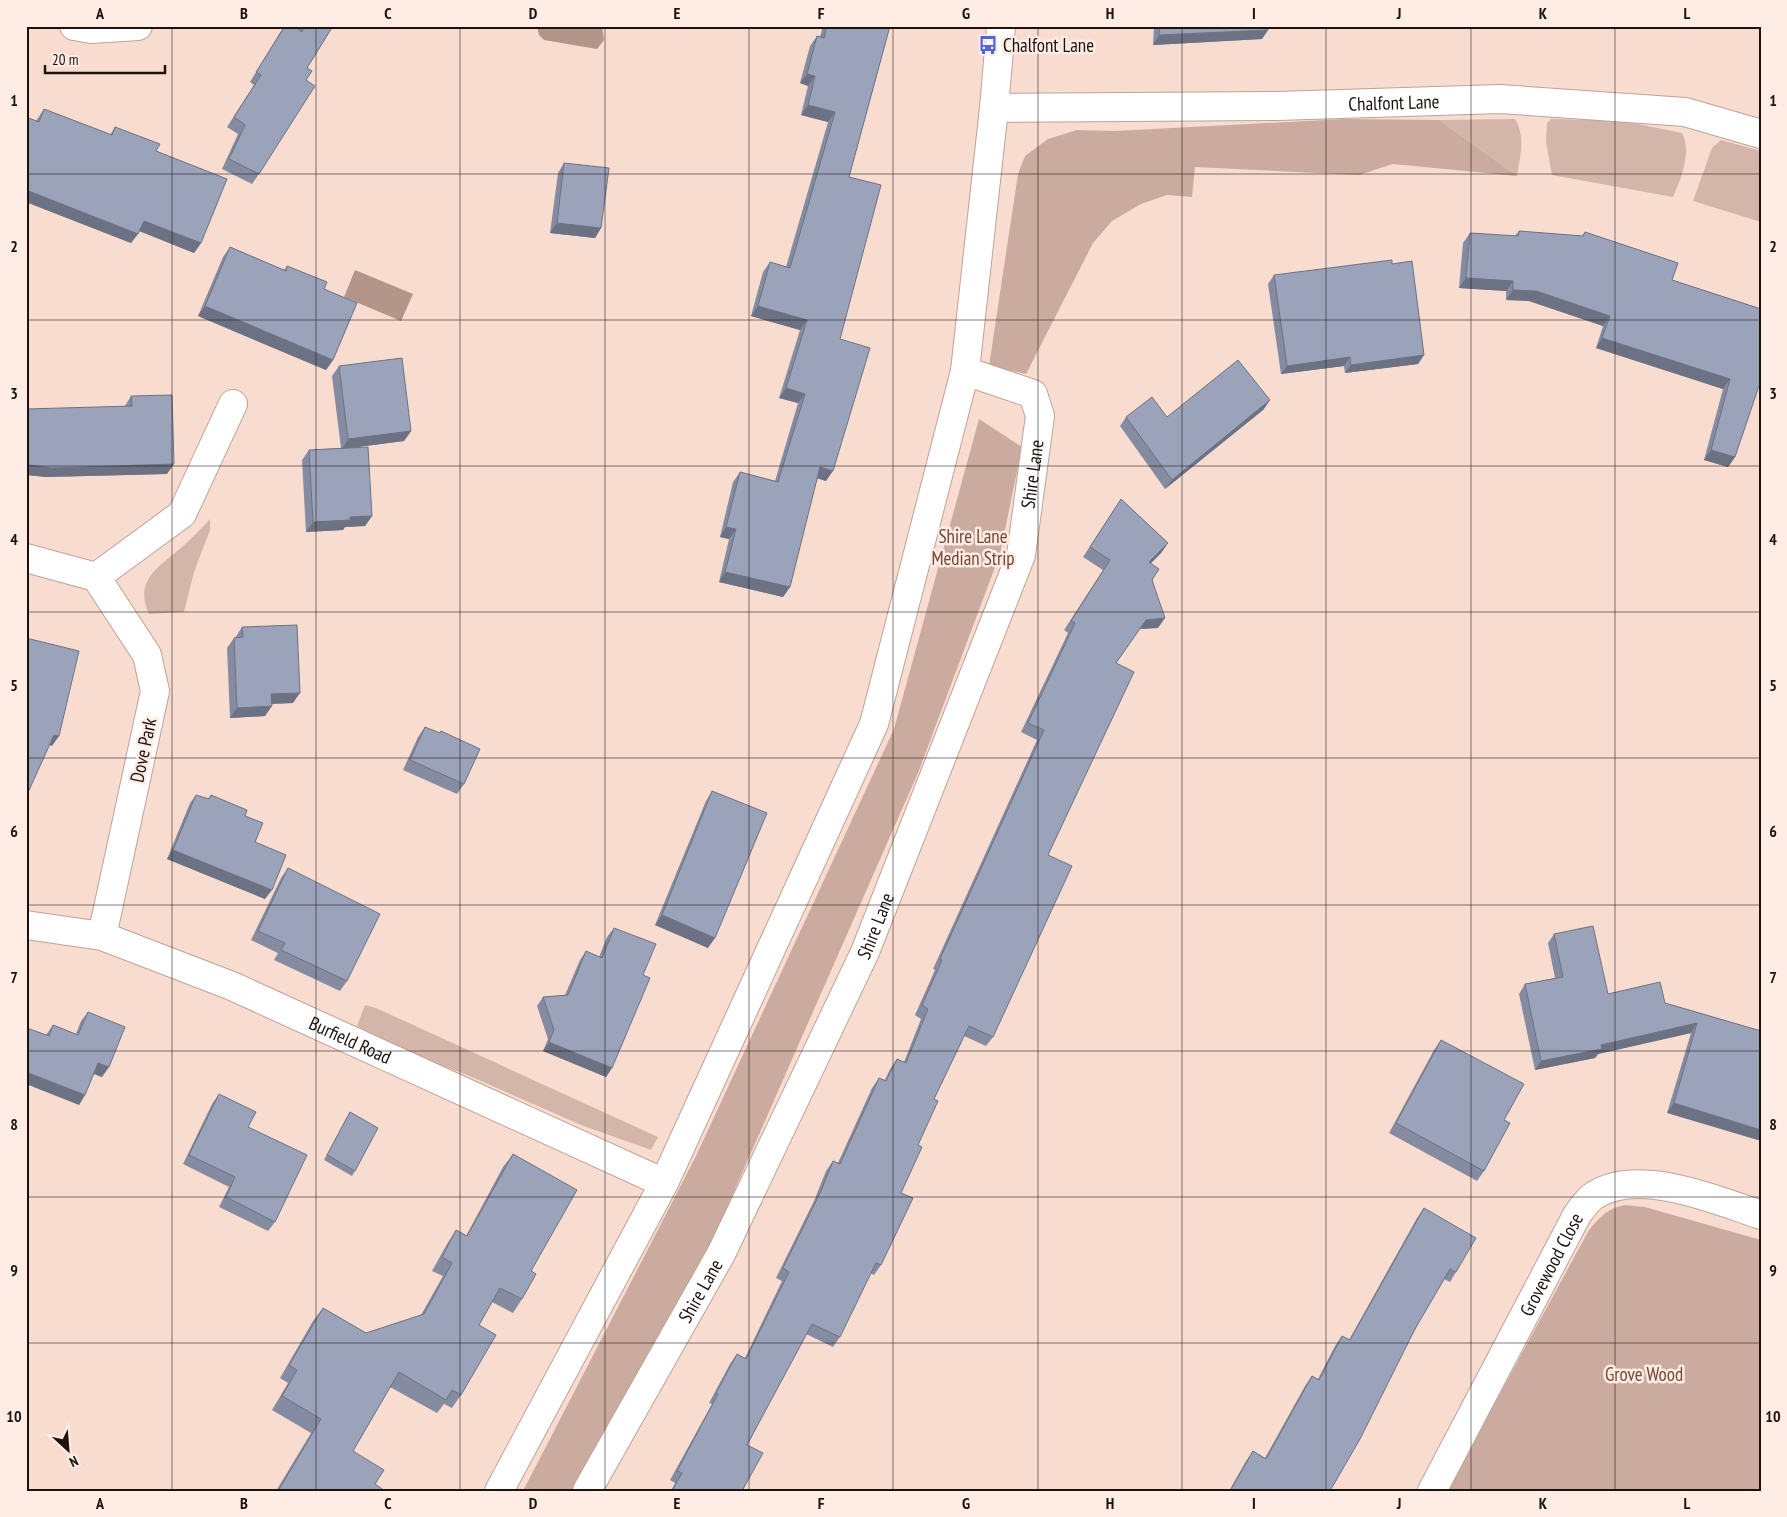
<svg xmlns="http://www.w3.org/2000/svg" width="1787" height="1517" font-family="'PT Sans Narrow',sans-serif">
<style>
.green{fill:#d4b5aa}
.forest{fill:#cbab9f}
.water{fill:#b49589}
.lines{fill:none;stroke-linecap:round;stroke-linejoin:round}
.street-casing{stroke:#bea297;stroke-width:30}
.secondary-casing{stroke:#bea297;stroke-width:30}
.street{stroke:#fff;stroke-width:28}
.secondary{stroke:#fff;stroke-width:28}
.wall{fill:#858ca1}
.shaded-wall{fill:#6c7283}
.building{fill:#9ba3bb;stroke:#6c7283}
.grid{fill:none;stroke:#1c120e;stroke-width:1;stroke-opacity:0.55}
.labels{text-anchor:middle;dominant-baseline:central;stroke-width:5;stroke-linejoin:round;paint-order:stroke}
.poi-label{font-size:19px;fill:#1c120e;stroke:#feece5;text-anchor:start}
.street-label{font-size:19px;fill:#1c120e;stroke:#feece5}
.park-label{font-size:19px;fill:#754634;stroke:#feece5}
.neatline{fill:none;stroke:#1c120e;stroke-width:2}
.grid-label{font-size:16px;text-anchor:middle;font-weight:bold;fill:#1c120e}
</style>
<rect width="100%" height="100%" fill="#f9dcd0"/>
<path class="green" d="M1515 119C1526 137 1520 156 1517 176L1439 120Z
M1551 119 1623 121 1682 133C1692 151 1681 179 1673 197L1552 175 1546 142 1547 123Z
M1721 140 1761 151V222L1693 201 1712 148Z
M210 519V530L194 572 184 612 149 614C133 580 160 566 182 547 192 538 201 529 210 519Z
M365 1005 376 1008 658 1137 651 1150 581 1125 467 1075 394 1047 357 1026Z"/>
<path class="forest" d="M1344 119 1439 120 1517 176 1393 164 1359 175 1195 167 1192 197 1167 195 1141 204 1112 221 1093 243 1026 374 989 366 1018 174 1025 156 1048 139 1077 130 1115 131Z
M979 419 1022 447 1000 554 918 773 706 1255 574 1491H523L696 1156 894 729Z
M1625 1205 1645 1207 1761 1240V1491H1447L1589 1230C1600 1217 1608 1208 1625 1205Z"/>
<path class="water" d="M537 26H602L604 40 597 49 544 40 539 35Z
M355 270 413 294 401 321 344 297Z"/>
<g class="lines">
<g class="street-casing">
<g id="street">
<path d="M74 26 91 29 138 26"/>
<path id="s1" d="M994 108 1277 106 1500 99 1685 112 1761 134"/>
<path d="M26 558 96 577 147 655 155 691 102 936"/>
<path d="M96 577 182 514 233 404"/>
<path id="s2" d="M26 925 102 936 232 986 664 1183"/>
<path id="s3" d="M587 1491 721 1254 865 952 1021 555 1040 416 1033 394 965 371"/>
<path id="s4" d="M1432 1491 1577 1215C1582 1208 1588 1199 1595 1195 1639 1167 1716 1200 1761 1215"/>
</g>
</g>
<g class="secondary-casing">
<path id="secondary" d="M499 1491 664 1183 874 724 965 371 994 108 1001 26"/>
</g>
<use href="#street" class="street"/>
<use href="#secondary" class="secondary"/>
</g>
<path class="wall" d="M284 26 299 30 301 26H333L307 68 306 80 259 174 252 184 222 169 238 134 227 127 254 85 250 82Z
M823 26H890L849 177 840 339 826 481 817 478 790 587 783 597 719 582 729 539 720 537 733 482 740 472 775 481 798 403 779 398 800 330 751 316 763 272 770 262 786 267 828 122 801 115 808 86 800 83 810 46 817 36 820 37Z
M1154 26H1268V30L1262 39 1153 45Z
M44 109 110 135 115 127 156 151 201 243 194 253 139 231 131 243 26 202V117L36 121Z
M564 163 601 228 595 238 550 233 558 173Z
M1519 231 1582 236 1585 232 1672 280 1761 309 1735 457 1728 467 1704 460 1723 389 1596 348 1603 326 1529 301 1506 300V291L1459 288 1463 243 1470 233 1515 236Z
M230 247 284 270 287 266 324 289 333 360 326 370 198 316 223 257Z
M1274 275 1424 355 1418 364 1345 373 1344 366 1281 374 1268 284Z
M339 366 411 431 404 441 350 448 372 516 365 526 345 527 343 530 306 532 302 460 309 450 341 448 332 376Z
M131 396 167 474 46 477 26 475 125 406Z
M1270 400 1263 410 1165 489 1120 426 1126 417H1167Z
M1121 499 1168 543 1161 553 1151 563 1158 628 1139 629 1116 663 1048 855 993 1037 986 1046 964 1036 934 1099 901 1193 881 1265 874 1275 870 1273 840 1337 833 1347 806 1334 747 1445 742 1491H671L675 1483 670 1480 712 1404 709 1403 730 1364 737 1354 745 1358 782 1281 776 1278 814 1201 826 1171 833 1161 838 1163 872 1088 879 1078 885 1080 890 1069 897 1059 904 1062 921 1019 915 1015 935 970 933 969 1037 740 1021 732 1068 633 1064 630 1103 570 1083 557Z
M242 627 293 703 272 704 265 716 230 718 227 648 234 638H235Z
M425 727 439 733 441 731 464 784 457 794 403 770 418 737Z
M712 791 708 948 655 925 706 801Z
M196 795 208 799 211 795 245 816 255 842 265 899 167 859 190 803Z
M288 868 347 981 340 991 274 960 278 953 251 940 281 878Z
M614 928 643 975 612 1068 606 1077 543 1051 548 1039 537 1006 543 997 565 995 580 960 586 951 599 957 607 937Z
M1554 934 1608 994 1665 1003 1761 1031 1667 1113 1691 1033 1598 1054 1595 1058 1535 1070 1519 994 1525 984 1555 978 1548 943Z
M88 1012 102 1077 94 1074 85 1095 79 1105 46 1035 53 1025 76 1034 81 1021Z
M1441 1040 1504 1120 1484 1171 1477 1181 1389 1133 1434 1050Z
M219 1094 248 1127 275 1222 268 1231 219 1207 229 1187 183 1164 212 1104Z
M350 1112 355 1171 352 1176 324 1160 347 1117Z
M513 1154 531 1271 522 1299 513 1313 492 1302 479 1325 461 1395 452 1408 444 1404 437 1413 390 1387 353 1451 375 1484 385 1491H276L311 1433 272 1410 288 1383 280 1378 313 1321 323 1308 366 1333 421 1315 443 1276 432 1271 447 1244 456 1230 466 1236 503 1167Z
M1424 1208 1456 1272 1450 1282 1444 1279 1415 1329 1330 1491H1229L1246 1461 1253 1451 1265 1458 1305 1386 1312 1376 1318 1379 1335 1346 1342 1336 1349 1340 1417 1218Z"/>
<path class="shaded-wall" d="M1268 30 1262 39 1153 45 1159 35Z
M807 74 815 76 808 86 800 83Z
M808 105 835 112 828 122 801 115Z
M26 190 138 234 131 243 26 202Z
M144 221 201 243 194 253 137 230Z
M557 223 601 228 595 238 550 233Z
M1466 278 1513 281 1506 291 1459 288Z
M1513 290 1536 291 1610 316 1603 326 1529 301 1506 300Z
M205 306 333 360 326 370 198 316Z
M758 306 807 320 800 330 751 316Z
M1602 338 1730 379 1723 389 1596 348Z
M1424 355 1418 364 1345 373 1351 365Z
M1350 357 1344 366 1281 374 1287 366Z
M786 388 805 394 798 403 779 398Z
M1270 400 1263 410 1165 489 1172 480Z
M411 431 404 441 342 449 348 439Z
M1711 450 1735 457 1728 467 1704 460Z
M174 464 167 474 46 477 26 475V469L29 465Z
M820 467 833 471 826 481 813 477Z
M372 516 365 526 345 527 343 530 306 532 313 522 350 517Z
M726 527 736 529 729 539 720 537Z
M1168 543 1161 553 1142 572 1149 562Z
M725 572 790 587 783 597 719 582Z
M1165 618 1158 628 1139 629 1146 620Z
M300 693 293 703 264 704 271 694Z
M272 706 265 716 230 718 237 708Z
M54 735 59 736 52 746 47 744Z
M173 850 272 890 265 899 167 859Z
M662 915 715 938 708 948 655 925Z
M1697 1023 1691 1033 1598 1054 1595 1058 1535 1070 1541 1061 1601 1045Z
M549 1042 612 1068 606 1077 543 1051Z
M98 1063 109 1067 102 1077 92 1073Z
M26 1072 85 1095 79 1105 26 1084Z
M1674 1103 1761 1130V1141L1667 1113Z"/>
<path class="building" d="M285 26H294L302 32 304 26H333L307 68 312 71 306 80 315 86 259 174 229 159 245 125 234 117 261 75 256 72Z
M827 26H890L849 177 881 185 840 339 870 348 833 471 820 467 790 587 725 572 736 529 726 527 740 472 778 482 805 394 786 388 807 320 758 306 770 262 790 268 835 112 808 105 815 76 807 74 817 36 824 38Z
M1160 26H1268V30L1159 35Z
M44 109 112 135 115 127 160 144 156 151 227 179 201 243 144 221 138 234 26 190V117L39 122Z
M564 163 609 168 601 228 557 223Z
M1519 231 1583 236 1585 232 1678 263 1672 280 1761 309V380L1735 457 1711 450 1730 379 1602 338 1610 316 1536 291 1513 290V281L1466 278 1470 233 1518 236Z
M230 247 286 271 287 266 327 282 324 289 357 303 333 360 205 306Z
M1392 260V264L1412 261 1424 355 1351 365 1350 357 1287 366 1274 275Z
M402 358 411 431 348 439 339 366Z
M1238 360 1270 400 1172 480 1126 417 1152 397 1167 417Z
M172 395 174 464 52 468 29 465 28 473H26V409L132 406 131 396Z
M368 447 372 516 350 517V520L313 522 309 450Z
M1121 499 1168 543 1149 562 1159 569 1152 580 1165 618 1146 620 1116 663 1134 672 1048 855 1072 866 993 1037 969 1026 934 1099 938 1101 918 1145 922 1147 901 1193 913 1198 881 1265 876 1263 840 1337 812 1324 747 1445 763 1453 742 1491H672L682 1473 677 1471 718 1394 716 1393 737 1354 746 1359 789 1272 783 1268 821 1191 833 1161 840 1164 879 1078 886 1081 897 1059 906 1063 928 1009 922 1005 942 960 940 959 1044 730 1028 723 1075 623 1071 621 1110 560 1090 547Z
M297 625 300 693 271 694 272 706 237 708 234 638 243 637 242 627Z
M26 638 79 651 59 736 54 735 26 797Z
M425 727 440 733 441 731 480 749 464 784 410 760Z
M712 791 767 813 715 938 662 915Z
M196 795 209 799 211 795 247 810 245 816 263 823 255 842 286 855 272 890 173 850Z
M288 868 380 914 347 981 281 950 285 943 258 931Z
M1593 926 1608 994 1660 982 1665 1003 1761 1031V1130L1674 1103 1697 1023 1601 1045 1602 1049 1541 1061 1525 984 1563 977 1554 934Z
M614 928 656 944 643 975 650 978 612 1068 549 1042 554 1030 543 997 568 995 586 951 602 958Z
M88 1012 125 1027 109 1067 98 1063 85 1095 26 1072 27 1028 49 1036 53 1025 78 1035Z
M1441 1040 1524 1084 1504 1120 1510 1123 1484 1171 1396 1123Z
M219 1094 256 1112 248 1127 307 1155 275 1222 226 1197 235 1177 189 1155Z
M350 1112 378 1128 355 1171 327 1155Z
M513 1154 577 1190 531 1271 536 1274 522 1299 500 1288 479 1325 496 1335 461 1395 452 1390 446 1400 399 1372 353 1451 384 1470 375 1484 385 1491H278L321 1419 282 1396 297 1370 289 1365 323 1308 366 1333 424 1314 452 1263 442 1257 456 1230 467 1236Z
M1424 1208 1476 1238 1456 1272 1450 1269 1415 1329 1360 1439 1330 1491H1230L1253 1451 1266 1459 1312 1376 1319 1380 1342 1336 1350 1340Z"/>
<path class="grid" d="M172 26V1491M316 26V1491M460 26V1491M605 26V1491M749 26V1491M893 26V1491M1038 26V1491M1182 26V1491M1326 26V1491M1471 26V1491M1615 26V1491M26 174H1761M26 320H1761M26 466H1761M26 612H1761M26 758H1761M26 905H1761M26 1051H1761M26 1197H1761M26 1343H1761"/>
<defs>
<g id="bus-bare" transform="scale(1.5)"><path d="M-5-6H5V4H4V6H2V4H-2V6H-4V4H-5ZM-3.5-4V0h7V-4ZM-3.5 1.2v1.5H-2V1.2ZM2 1.2v1.5H3.5V1.2Z" fill="#5065da" stroke="#feece5" stroke-width="2.5" paint-order="stroke"/></g>
</defs>
<g fill-rule="evenodd">
<use href="#bus-bare" x="988" y="45"/>
</g>
<g class="labels">
<g class="poi-label">
<text x="1003" y="45">Chalfont Lane</text>
</g>
<g class="street-label">
<text stroke="none"><textPath href="#s1" startOffset="400">Chalfont Lane</textPath></text>
<text stroke="none"><textPath href="#s3" startOffset="1115">Shire Lane</textPath></text>
<text transform="translate(143 750) rotate(-78)">Dove Park</text>
<text stroke="none"><textPath href="#s3" startOffset="635">Shire Lane</textPath></text>
<text stroke="none"><textPath href="#s2" startOffset="346">Burfield Road</textPath></text>
<text stroke="none"><textPath href="#s4" startOffset="256">Grovewood Close</textPath></text>
<text stroke="none"><textPath href="#s3" startOffset="230">Shire Lane</textPath></text>
</g>
<g class="park-label">
<text x="973" y="536">Shire Lane<tspan x="973" dy="22">Median Strip</tspan></text>
<text x="1644" y="1374">Grove Wood</text>
</g>
</g>
<rect width="1787" height="1517" fill="none" stroke="#feece5" stroke-width="55"/>
<g transform="translate(68 1450) rotate(154)" stroke="#feece5" stroke-width="4" paint-order="stroke">
<path d="M0-4L9 19L0 12L-9 19Z" fill="#1c120e"/>
<text y="-8" font-size="14" font-weight="bold" text-anchor="middle" fill="#1c120e">N</text>
</g>
<path d="M45 65v8h120v-8" fill="none" stroke="#1c120e" stroke-width="2.5"/>
<text x="52" y="65" font-size="15" fill="#1c120e" stroke="#feece5" stroke-width="4" paint-order="stroke">20 m</text>
<rect x="28" y="28" width="1732" height="1462" class="neatline"/>
<g class="grid-label">
<text x="100" y="19">A</text>
<text x="244" y="19">B</text>
<text x="388" y="19">C</text>
<text x="533" y="19">D</text>
<text x="677" y="19">E</text>
<text x="821" y="19">F</text>
<text x="966" y="19">G</text>
<text x="1110" y="19">H</text>
<text x="1254" y="19">I</text>
<text x="1399" y="19">J</text>
<text x="1543" y="19">K</text>
<text x="1687" y="19">L</text>
<text x="14" y="106">1</text>
<text x="1773" y="106">1</text>
<text x="14" y="252">2</text>
<text x="1773" y="252">2</text>
<text x="14" y="399">3</text>
<text x="1773" y="399">3</text>
<text x="14" y="545">4</text>
<text x="1773" y="545">4</text>
<text x="14" y="691">5</text>
<text x="1773" y="691">5</text>
<text x="14" y="837">6</text>
<text x="1773" y="837">6</text>
<text x="14" y="983">7</text>
<text x="1773" y="983">7</text>
<text x="14" y="1130">8</text>
<text x="1773" y="1130">8</text>
<text x="14" y="1276">9</text>
<text x="1773" y="1276">9</text>
<text x="14" y="1422">10</text>
<text x="1773" y="1422">10</text>
<text x="100" y="1509">A</text>
<text x="244" y="1509">B</text>
<text x="388" y="1509">C</text>
<text x="533" y="1509">D</text>
<text x="677" y="1509">E</text>
<text x="821" y="1509">F</text>
<text x="966" y="1509">G</text>
<text x="1110" y="1509">H</text>
<text x="1254" y="1509">I</text>
<text x="1399" y="1509">J</text>
<text x="1543" y="1509">K</text>
<text x="1687" y="1509">L</text>
</g>
</svg>
